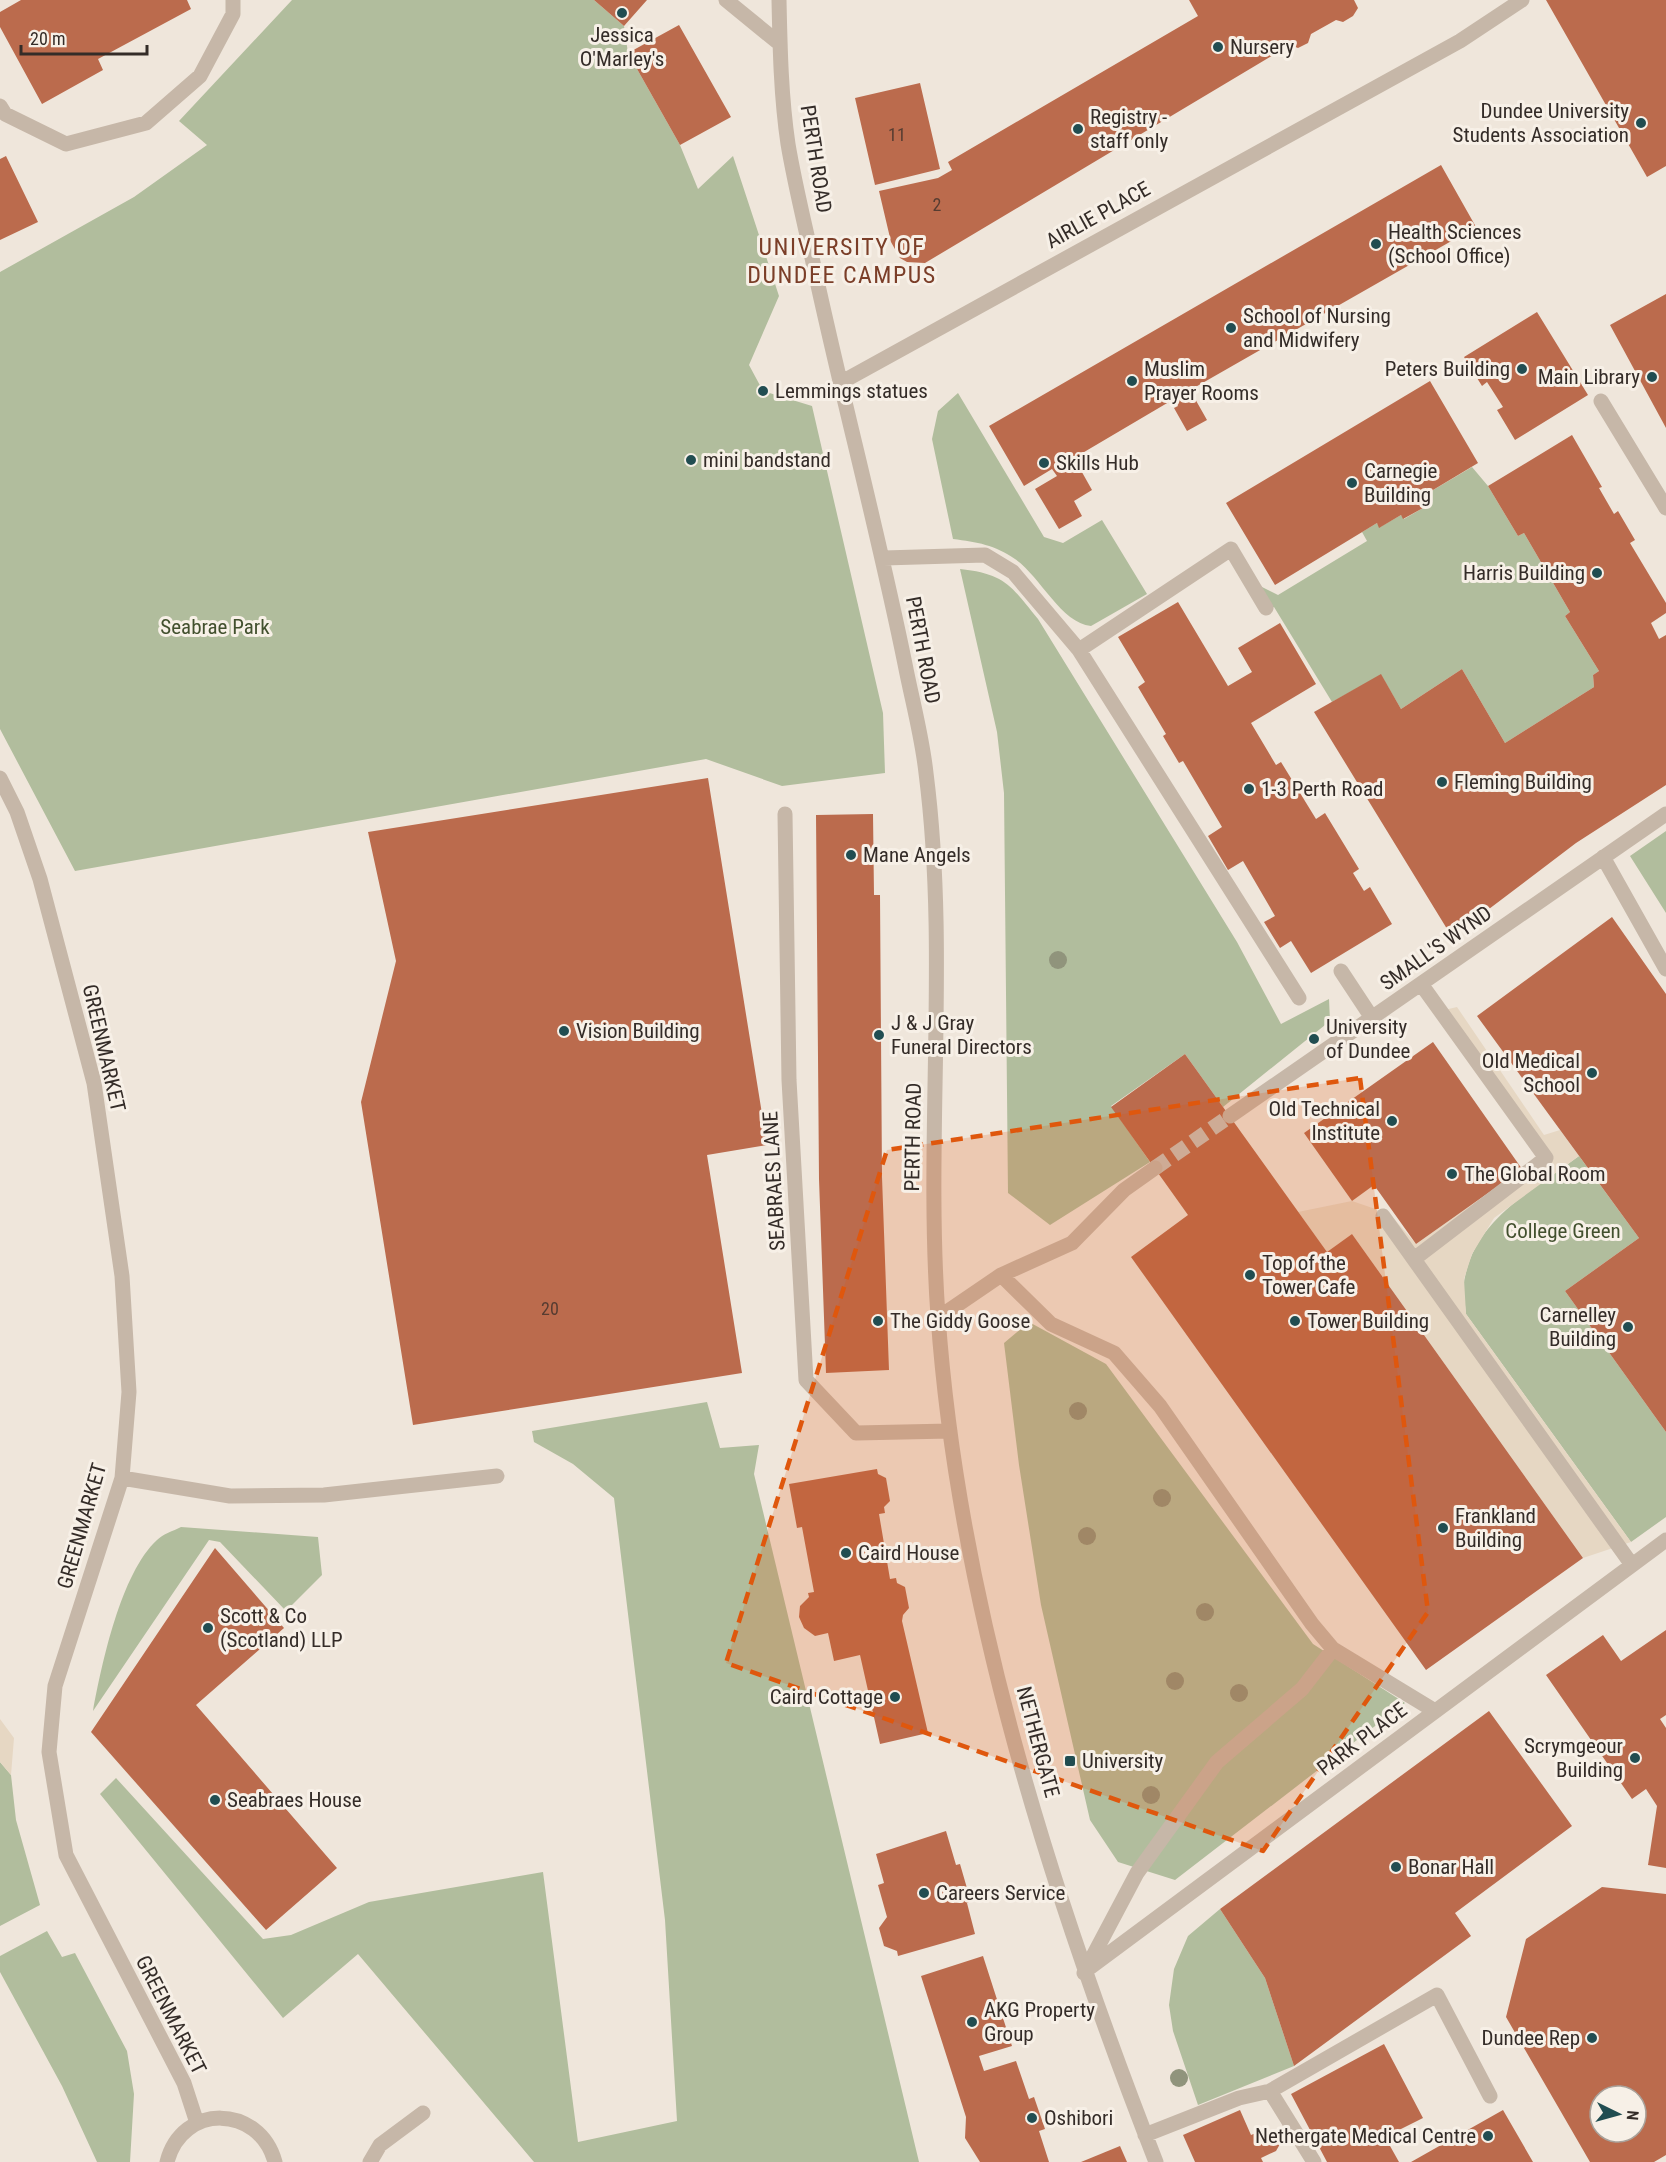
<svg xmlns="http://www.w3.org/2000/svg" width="1666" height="2162" font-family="'Roboto Condensed',sans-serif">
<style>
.green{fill:#b1bd9d}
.plaza{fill:#e6d7c3}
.building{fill:#bb6b4d;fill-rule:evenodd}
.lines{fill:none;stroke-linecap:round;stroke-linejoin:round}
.minor-tunnel{stroke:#cac1b7;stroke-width:15;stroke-dasharray:15 8;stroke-linecap:butt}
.minor{stroke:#c6b7a8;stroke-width:15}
.tree{fill:#90947c}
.marked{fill:#df570d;fill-opacity:0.2;stroke:#df570d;stroke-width:4.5;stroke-dasharray:12 8;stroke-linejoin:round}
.poi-dot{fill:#214d51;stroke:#f7f0e7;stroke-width:2}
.labels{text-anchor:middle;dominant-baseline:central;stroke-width:6;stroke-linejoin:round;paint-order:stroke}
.number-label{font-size:18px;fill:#563c31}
.poi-label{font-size:21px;fill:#342c28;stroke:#f7f0e7;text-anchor:start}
.street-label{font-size:21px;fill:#342c28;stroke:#f7f0e7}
.park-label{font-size:21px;fill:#42502e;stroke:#f7f0e7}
.quarter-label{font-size:24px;letter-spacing:1.5px;fill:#7b3e28;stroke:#f7f0e7}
</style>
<rect width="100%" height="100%" fill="#efe6db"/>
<path class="green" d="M292 0H594L624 26 628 53 680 145 698 189 733 156 779 296 749 365 763 391 812 406 883 713 885 773 782 786 706 759 75 871 0 729V272L134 197 207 145 179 121Z
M958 393 1044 537 1063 543 1102 520 1147 594 1091 626C1061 623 1040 576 1015 559 995 545 977 542 953 539L932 439 938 411Z
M1472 467 1488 486 1518 536 1524 533 1570 612 1565 616 1599 671 1593 675 1594 687 1505 743 1462 669 1401 709 1381 675 1332 702 1274 607 1266 611 1252 582 1278 595 1367 541 1362 532 1377 523 1380 527 1401 515 1404 519 1423 508 1418 499Z
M960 569C1006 574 1011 586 1038 619L1237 942 1281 1024 1329 999 1330 1021 1223 1107 1185 1054 1111 1106 1150 1162 1050 1225 1008 1193 1004 793 997 732Z
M1666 831V913L1630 856Z
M1579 1156 1639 1238 1565 1291 1666 1432V1517L1631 1542 1466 1314C1465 1302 1462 1288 1465 1277 1477 1217 1534 1190 1579 1156Z
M1029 1322 1106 1364 1313 1644 1405 1703 1175 1880 1118 1862 1090 1820 1041 1605 1019 1465 1004 1343Z
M707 1402 720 1448 759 1445 754 1474 919 2162H534L358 1954 283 2018 100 1794 116 1778 263 1939 291 1935 369 1902 543 1872 578 2142 677 2121 665 1920 614 1498 573 1464 534 1442 532 1431Z
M181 1527 318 1537 322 1575 286 1611 220 1542 209 1540 93 1711C102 1663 121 1573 157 1540 163 1534 173 1531 181 1527Z
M0 1762 11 1775 16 1820 40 1905 0 1926Z
M1220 1909 1265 1978 1294 2066 1198 2105 1173 2031 1169 2005 1174 1969 1188 1936Z
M47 1931 62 1957 75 1953 127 2051 134 2094 130 2162H97L62 2086 0 1972V1956Z"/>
<path class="plaza" d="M1457 1007 1544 1135 1560 1130 1579 1156 1494 1218 1472 1254 1464 1279 1466 1314 1631 1542 1583 1558 1352 1234 1327 1252 1298 1212 1352 1201 1390 1214 1416 1244 1522 1169 1541 1152 1440 1011Z
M0 1719 14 1738 11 1775 0 1762Z"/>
<path class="building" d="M21 0H187L191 9 98 59 103 70 42 104 0 27V12Z
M594 0H647L624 26Z
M1189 0H1354L1358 8 1353 16 1343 22 1336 20 1311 34 1308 43 1298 48 1290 45 925 263 907 262 900 258 891 242 879 191 938 178 952 170 948 162 1198 16Z
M1546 0H1666V166L1647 177Z
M679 25 731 117 680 145 628 53Z
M920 83 940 169 875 185 855 98Z
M6 156 38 222 0 240V159Z
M1441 165 1476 227 1185 393 1189 400 1194 397 1207 420 1187 431 1174 408 1178 406 1174 399 1074 458 1092 490 1074 501 1082 516 1059 529 1035 489 1057 476 1052 469 1024 486 989 426Z
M1666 294V428L1610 325Z
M1537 312 1588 395 1515 440 1497 410 1503 407 1487 382 1482 386 1464 357Z
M1430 381 1478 463 1418 499 1423 508 1403 519 1401 515 1379 528 1377 523 1275 585 1226 503Z
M1572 435 1602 487 1599 488 1614 514 1618 511 1635 540 1630 543 1666 603V613L1651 623 1659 639 1666 635V785L1576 843 1452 937 1314 712 1381 674 1401 709 1462 669 1505 743 1594 687 1593 675 1599 671 1565 616 1570 612 1524 533 1518 536 1488 486Z
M1178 602 1228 686 1252 672 1238 648 1280 623 1316 684 1251 723 1276 765 1281 762 1316 819 1325 813 1359 869 1353 873 1364 891 1370 887 1392 924 1311 973 1291 941 1280 948 1264 922 1275 916 1243 861 1228 870 1208 836 1222 827 1183 761 1179 763 1163 736 1166 734 1138 687 1145 682 1118 637Z
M708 778 767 1145 707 1155 742 1373 413 1425 361 1102 396 961 368 832Z
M873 814 874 895H880L882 1177 889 1370 826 1373 819 1179 816 815Z
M1612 917 1666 994V1432L1565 1291 1639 1238 1477 1016Z
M1433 1042 1522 1169 1416 1244 1374 1185 1352 1201 1304 1133Z
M1185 1054 1327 1252 1352 1234 1583 1558 1426 1670 1131 1257 1188 1215 1111 1107Z
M877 1469 878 1474 886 1478 890 1501 884 1507 885 1513 879 1514 890 1579 896 1578 897 1583 905 1587 909 1608 903 1615 902 1621 928 1733 880 1744 860 1655 834 1661 828 1633 815 1636 804 1628 799 1617 800 1606 809 1597 808 1593 814 1592 802 1527 797 1528 789 1484Z
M215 1548 284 1628 196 1705 337 1868 266 1930 91 1732Z
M1666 1630V1715L1660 1719 1666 1728V1868L1648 1865 1657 1806 1646 1789 1632 1799 1546 1675 1603 1635 1621 1661Z
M1489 1711 1572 1826 1455 1913 1471 1936 1294 2066 1265 1978 1220 1909Z
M946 1831 956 1865 960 1864 971 1902 967 1903 975 1934 898 1956 897 1951 884 1946 879 1928 887 1917 878 1885 884 1883 876 1854Z
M1602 1887 1666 1894V2155L1654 2162H1590L1506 2017 1526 1939ZM1600 2096H1636V2132H1600Z
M983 1956 1012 2046 979 2056 984 2071 1016 2061 1029 2099 1034 2097 1045 2129 1039 2131 1049 2162H980L965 2138 966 2117 921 1976Z
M1384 2044 1423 2118 1385 2137 1399 2162H1327L1291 2094Z
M1240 2110 1251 2135 1266 2129 1274 2132 1280 2144 1276 2151 1261 2158 1263 2162H1195L1183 2135Z
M1503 2110 1533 2162H1411Z
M1120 2146 1127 2162H1081Z"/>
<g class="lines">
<path class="minor-tunnel" d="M1155 1168 1230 1116"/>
<path class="minor" d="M726 0 780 44
M779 0C780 48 781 97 788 144 794 180 803 217 811 253 840 390 877 526 905 664 912 700 922 736 926 773 949 953 925 1135 938 1316 958 1602 1052 1896 1156 2162
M0 106 5 114 66 144 146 123 200 76 233 14V0
M840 383 1460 41 1522 0
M1601 401 1666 508
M884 558 985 555 1013 572 1079 650 1299 998
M1079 650 1231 549 1266 608
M0 778 17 812 40 879 94 1083 122 1276 129 1392 122 1478 55 1686 49 1752 66 1855 184 2083 197 2123
M785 814 789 1080 806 1380 856 1433 950 1431
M1603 857 1666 969
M1341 971 1372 1018
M1230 1116 1666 814
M1383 1216 1632 1565
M1414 1259 1546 1158 1421 984
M1001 1275 1051 1324 1114 1353 1160 1406 1312 1624 1333 1649 1302 1689 1217 1762 1137 1873 1084 1973
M938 1318 1001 1275 1072 1243 1124 1190 1155 1168
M122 1478 230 1496 324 1495 497 1476
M1333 1649 1435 1711
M1088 1969 1666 1540
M1270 2091 1314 2162
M1145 2135 1239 2098 1270 2091 1437 1995 1490 2096
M167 2162C182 2103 259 2104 275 2162
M370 2162 380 2145 423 2113"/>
</g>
<g class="tree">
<circle cx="1058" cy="960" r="9"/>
<circle cx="1078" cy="1411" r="9"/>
<circle cx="1162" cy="1498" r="9"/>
<circle cx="1087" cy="1536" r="9"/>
<circle cx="1205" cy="1612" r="9"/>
<circle cx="1175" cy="1681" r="9"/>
<circle cx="1239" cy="1693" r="9"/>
<circle cx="1151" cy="1795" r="9"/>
<circle cx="1179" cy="2078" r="9"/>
</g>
<path class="marked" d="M1360 1078 1428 1612 1263 1851 726 1663 887 1150Z"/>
<g class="poi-dot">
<circle cx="622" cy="13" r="6"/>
<circle cx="1218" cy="47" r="6"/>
<circle cx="1641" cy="123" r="6"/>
<circle cx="1078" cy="129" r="6"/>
<circle cx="1376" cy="244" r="6"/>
<circle cx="1231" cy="328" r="6"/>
<circle cx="1522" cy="369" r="6"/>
<circle cx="1652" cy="377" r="6"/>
<circle cx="1132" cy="381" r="6"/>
<circle cx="763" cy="391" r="6"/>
<circle cx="691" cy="460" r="6"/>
<circle cx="1044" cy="463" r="6"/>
<circle cx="1352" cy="483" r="6"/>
<circle cx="1597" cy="573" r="6"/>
<circle cx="1442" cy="782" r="6"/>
<circle cx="1249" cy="789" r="6"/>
<circle cx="851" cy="855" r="6"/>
<circle cx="564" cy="1031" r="6"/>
<circle cx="879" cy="1035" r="6"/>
<circle cx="1314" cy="1039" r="6"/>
<circle cx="1592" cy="1073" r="6"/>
<circle cx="1392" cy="1121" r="6"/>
<circle cx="1452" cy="1174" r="6"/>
<circle cx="1250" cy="1275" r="6"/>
<circle cx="878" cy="1321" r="6"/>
<circle cx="1295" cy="1321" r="6"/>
<circle cx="1628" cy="1327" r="6"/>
<circle cx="1443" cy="1528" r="6"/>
<circle cx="846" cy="1553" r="6"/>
<circle cx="208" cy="1628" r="6"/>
<circle cx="895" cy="1697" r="6"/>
<circle cx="1635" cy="1758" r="6"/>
<rect x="1064" y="1755" width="12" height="12" rx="3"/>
<circle cx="215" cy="1800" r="6"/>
<circle cx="1396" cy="1867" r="6"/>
<circle cx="924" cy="1893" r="6"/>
<circle cx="972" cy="2022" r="6"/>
<circle cx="1592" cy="2038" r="6"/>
<circle cx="1032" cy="2118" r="6"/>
<circle cx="1488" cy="2136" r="6"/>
</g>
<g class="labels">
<g class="number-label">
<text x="897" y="134">11</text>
<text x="937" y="204">2</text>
<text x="550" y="1308">20</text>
</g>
<g class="poi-label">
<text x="622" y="35" text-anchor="middle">Jessica<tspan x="622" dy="24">O'Marley's</tspan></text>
<text x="1230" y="47">Nursery</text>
<text x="1629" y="111" text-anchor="end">Dundee University<tspan x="1629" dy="24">Students Association</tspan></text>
<text x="1090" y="117">Registry -<tspan x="1090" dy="24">staff only</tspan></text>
<text x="1388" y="232">Health Sciences<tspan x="1388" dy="24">(School Office)</tspan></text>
<text x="1243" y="316">School of Nursing<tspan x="1243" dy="24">and Midwifery</tspan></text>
<text x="1144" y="369">Muslim<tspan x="1144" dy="24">Prayer Rooms</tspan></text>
<text x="1510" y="369" text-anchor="end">Peters Building</text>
<text x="1640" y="377" text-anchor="end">Main Library</text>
<text x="775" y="391">Lemmings statues</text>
<text x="703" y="460">mini bandstand</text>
<text x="1056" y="463">Skills Hub</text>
<text x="1364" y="471">Carnegie<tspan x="1364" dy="24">Building</tspan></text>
<text x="1585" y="573" text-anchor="end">Harris Building</text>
<text x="1454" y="782">Fleming Building</text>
<text x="1261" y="789">1-3 Perth Road</text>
<text x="863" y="855">Mane Angels</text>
<text x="891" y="1023">J &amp; J Gray<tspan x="891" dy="24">Funeral Directors</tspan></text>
<text x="1326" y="1027">University<tspan x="1326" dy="24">of Dundee</tspan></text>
<text x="576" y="1031">Vision Building</text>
<text x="1580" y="1061" text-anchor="end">Old Medical<tspan x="1580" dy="24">School</tspan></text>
<text x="1380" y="1109" text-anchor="end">Old Technical<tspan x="1380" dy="24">Institute</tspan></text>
<text x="1464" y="1174">The Global Room</text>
<text x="1262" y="1263">Top of the<tspan x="1262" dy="24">Tower Cafe</tspan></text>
<text x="1616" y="1315" text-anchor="end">Carnelley<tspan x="1616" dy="24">Building</tspan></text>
<text x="890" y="1321">The Giddy Goose</text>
<text x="1307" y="1321">Tower Building</text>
<text x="1455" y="1516">Frankland<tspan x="1455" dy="24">Building</tspan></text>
<text x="858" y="1553">Caird House</text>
<text x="220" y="1616">Scott &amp; Co<tspan x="220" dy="24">(Scotland) LLP</tspan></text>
<text x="883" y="1697" text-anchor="end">Caird Cottage</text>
<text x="1623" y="1746" text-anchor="end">Scrymgeour<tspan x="1623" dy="24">Building</tspan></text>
<text x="1082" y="1761">University</text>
<text x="227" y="1800">Seabraes House</text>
<text x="1408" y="1867">Bonar Hall</text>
<text x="936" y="1893">Careers Service</text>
<text x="984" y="2010">AKG Property<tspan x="984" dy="24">Group</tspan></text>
<text x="1580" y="2038" text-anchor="end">Dundee Rep</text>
<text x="1044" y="2118">Oshibori</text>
<text x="1476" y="2136" text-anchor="end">Nethergate Medical Centre</text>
</g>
<g class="street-label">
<text transform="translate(816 159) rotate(81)">PERTH ROAD</text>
<text transform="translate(1098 215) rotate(-29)">AIRLIE PLACE</text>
<text transform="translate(923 650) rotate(79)">PERTH ROAD</text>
<text transform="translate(1436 948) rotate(-35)">SMALL'S WYND</text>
<text transform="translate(104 1048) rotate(77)">GREENMARKET</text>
<text transform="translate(913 1137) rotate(-89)">PERTH ROAD</text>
<text transform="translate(774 1181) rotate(-93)">SEABRAES LANE</text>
<text transform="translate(82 1526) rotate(-74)">GREENMARKET</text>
<text transform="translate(1362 1739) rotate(-37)">PARK PLACE</text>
<text transform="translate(1038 1742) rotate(75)">NETHERGATE</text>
<text transform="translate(171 2015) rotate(63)">GREENMARKET</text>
</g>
<g class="park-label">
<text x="215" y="627">Seabrae Park</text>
<text x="1563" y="1231">College Green</text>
</g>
<g class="quarter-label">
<text x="842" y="247">UNIVERSITY OF<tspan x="842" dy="28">DUNDEE CAMPUS</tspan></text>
</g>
</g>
<g transform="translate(1618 2114) rotate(95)"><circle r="28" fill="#f7f0e7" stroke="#a9a29b" stroke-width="1.5"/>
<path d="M0-4.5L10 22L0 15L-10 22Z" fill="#214d51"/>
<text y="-9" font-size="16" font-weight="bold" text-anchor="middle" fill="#342c28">N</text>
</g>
<path d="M21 45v9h126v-9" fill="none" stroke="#342c28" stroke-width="3"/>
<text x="30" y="45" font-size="18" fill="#342c28" stroke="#f7f0e7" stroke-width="4.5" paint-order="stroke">20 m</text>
</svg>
